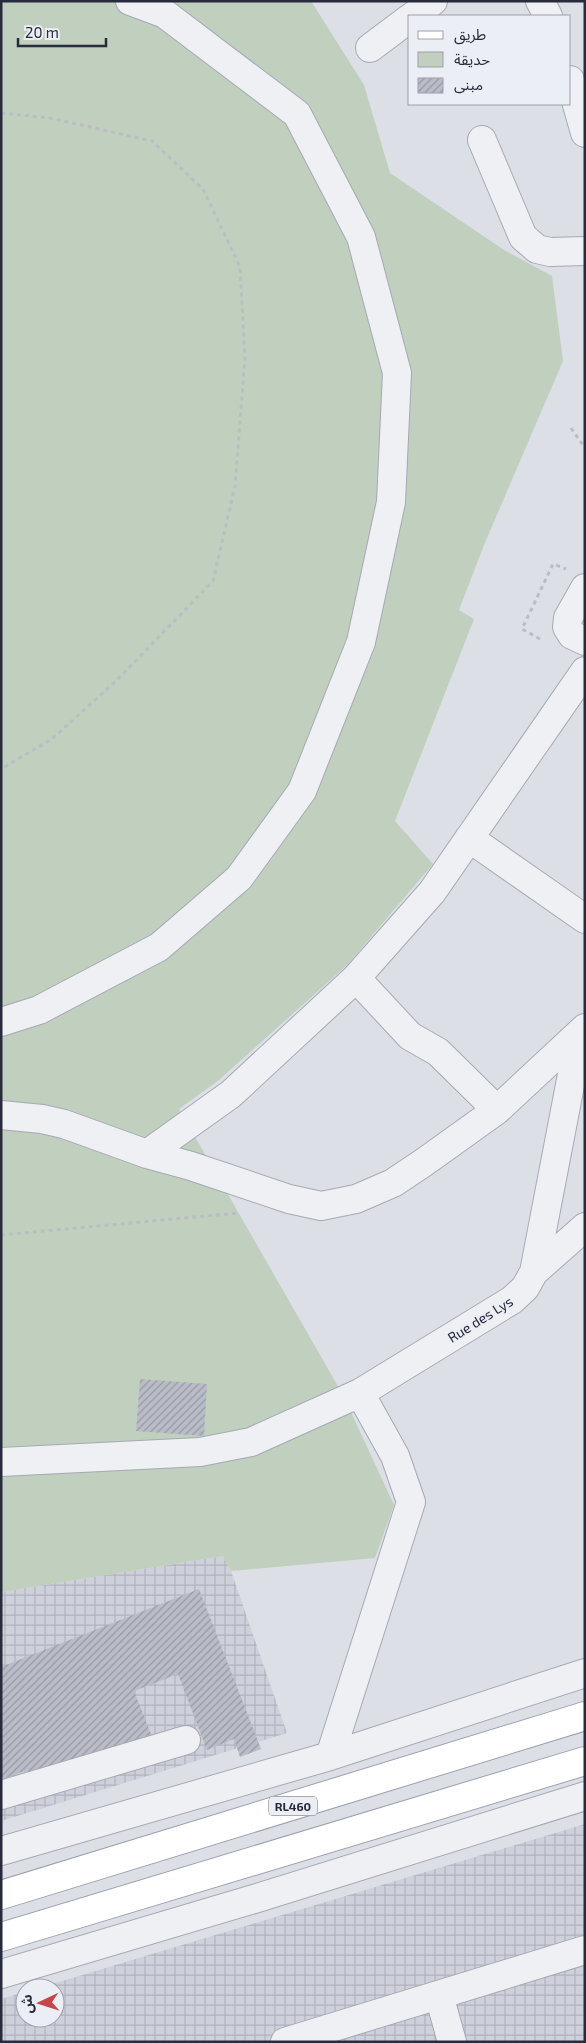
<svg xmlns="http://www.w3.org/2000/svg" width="586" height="2043" font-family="'Exo 2','Noto Sans Arabic',sans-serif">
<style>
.industrial{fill:url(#industrial-grid)}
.green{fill:#c0cfbe}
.building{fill:url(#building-hatch)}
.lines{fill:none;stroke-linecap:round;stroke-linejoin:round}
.minor-casing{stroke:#a6a9b3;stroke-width:30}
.major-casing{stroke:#9ca1b1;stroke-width:30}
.path{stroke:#bbbdc4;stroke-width:3;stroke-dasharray:4 4;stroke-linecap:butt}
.minor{stroke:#eff0f4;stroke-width:28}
.major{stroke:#fff;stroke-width:28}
.labels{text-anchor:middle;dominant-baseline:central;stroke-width:4;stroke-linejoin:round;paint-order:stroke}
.shield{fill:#ebeef4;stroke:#626672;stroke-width:1}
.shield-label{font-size:12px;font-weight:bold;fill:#272b3b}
.street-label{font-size:14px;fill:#272b3b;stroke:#ebeef4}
</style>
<defs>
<pattern id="industrial-grid" width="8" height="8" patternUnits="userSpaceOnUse" patternTransform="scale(1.25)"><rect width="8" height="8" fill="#ced1db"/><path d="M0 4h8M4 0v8" fill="none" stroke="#b1b4bd"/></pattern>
<pattern id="building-hatch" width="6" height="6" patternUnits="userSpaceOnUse" patternTransform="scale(1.25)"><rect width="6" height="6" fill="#babdc8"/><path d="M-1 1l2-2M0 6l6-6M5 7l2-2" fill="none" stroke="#979aa4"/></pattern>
</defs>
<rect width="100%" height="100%" fill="#dcdfe6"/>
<path class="industrial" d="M223 1556 231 1571 287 1733 1 1821V1592Z
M585 1824V2042H1V1999L25 1992V2018H55V1988H39Z"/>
<path class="green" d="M1 1H311L364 85 390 173 504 250 552 276 563 361 484 545 459 610 474 619 395 821 433 864 347 965 219 1080 179 1109 343 1395 394 1505 375 1558 231 1571 223 1556 1 1592Z"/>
<path class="building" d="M140 1379 207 1384 204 1436 136 1431Z
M199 1589 261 1749 240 1757 234 1739 207 1750 178 1674 134 1691 151 1734 31 1781 27 1770 1 1780V1667Z"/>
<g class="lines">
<g class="minor-casing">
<path id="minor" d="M540 1 548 16
M413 16 433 1
M370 48 410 18
M570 80 585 133
M482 140 523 237 537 249 550 252 585 251
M585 588 568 618 567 627 572 635 585 641
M469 838 585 919
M356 978 410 1036 438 1052 497 1110
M1 1022 39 1010 159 947 239 878 302 791 361 642 391 502 397 373 361 237 297 114 165 14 130 1
M1 1115 42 1119 64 1124 147 1154 191 1166 289 1199 321 1206 356 1199 393 1183 423 1163 497 1110 585 1028
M147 1154 231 1094 356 978 432 892 585 671
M534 1272 580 1033
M1 1462 200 1452 251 1442 360 1393 512 1300 525 1288 534 1272 585 1227
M330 1756 411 1502 395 1456 360 1393
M1 1795 186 1740
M1 1851 330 1756 585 1673
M1 1974 254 1899 585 1796
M439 1995 452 2042
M285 2042 585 1950"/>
</g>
<g class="major-casing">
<path id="major" d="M1 1895 585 1716
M1 1937 585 1761"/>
</g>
<path class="path" d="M1 113 50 118 152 141 203 189 240 267 245 358 235 486 213 581 116 681 52 739 1 769
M571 428 585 448
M540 639 522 629 553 564 566 569
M1 1235 238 1213"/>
<use href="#minor" class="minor"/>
<use href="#major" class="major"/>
</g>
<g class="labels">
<rect class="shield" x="269" y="1796.5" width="48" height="19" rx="4"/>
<g class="shield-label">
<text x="293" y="1806">RL460</text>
</g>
<g class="street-label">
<text transform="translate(480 1319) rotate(-32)">Rue des Lys</text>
</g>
</g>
<rect width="586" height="2043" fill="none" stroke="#272b3b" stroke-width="5"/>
<rect x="408" y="15" width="162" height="90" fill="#ebeef4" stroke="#9da0aa"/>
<rect x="418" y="31" width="25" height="8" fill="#ffffff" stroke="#9da0aa"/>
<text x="454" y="40" font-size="15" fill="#272b3b">طريق</text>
<rect x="418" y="52" width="25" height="15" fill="#c0cfbe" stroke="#9da0aa"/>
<text x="454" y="65" font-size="15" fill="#272b3b">حديقة</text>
<rect x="418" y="78" width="25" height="15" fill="url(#building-hatch)" stroke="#9da0aa"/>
<text x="454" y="90" font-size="15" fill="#272b3b">مبنى</text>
<g transform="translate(40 2003) rotate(266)"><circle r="24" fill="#ebeef4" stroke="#9da0aa"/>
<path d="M0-4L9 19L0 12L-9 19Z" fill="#c84445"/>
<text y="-8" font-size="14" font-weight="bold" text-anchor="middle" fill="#272b3b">ش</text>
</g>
<path d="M18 38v8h88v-8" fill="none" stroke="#272b3b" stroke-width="2.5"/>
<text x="25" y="38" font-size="15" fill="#272b3b" stroke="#ebeef4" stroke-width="4" paint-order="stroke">20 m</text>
</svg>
